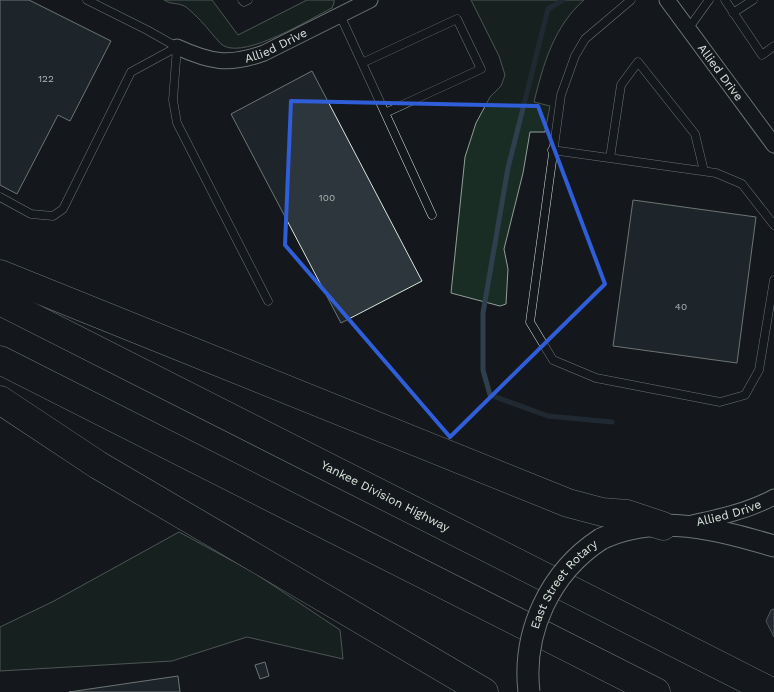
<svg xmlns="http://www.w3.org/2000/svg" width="774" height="692" font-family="'Work Sans',sans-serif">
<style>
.green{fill:#1a2d24;stroke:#939e99}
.water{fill:#2f3f4d;stroke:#939e99}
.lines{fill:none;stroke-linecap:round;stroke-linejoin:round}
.stream{stroke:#2f3f4d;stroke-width:5}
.building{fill:#2c363c;stroke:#d8e6dc}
.service-casing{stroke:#d8e6dc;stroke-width:9}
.minor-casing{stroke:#d8e6dc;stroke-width:17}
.secondary-casing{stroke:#d8e6dc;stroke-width:23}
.motorway-casing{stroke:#d8e6dc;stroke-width:29}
.service{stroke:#14181c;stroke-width:8}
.minor{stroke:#14181c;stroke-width:15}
.secondary{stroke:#14181c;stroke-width:21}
.motorway{stroke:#14181c;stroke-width:28}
.secondary-bridge-casing{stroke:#d8e6dc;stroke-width:23;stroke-linecap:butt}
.secondary-bridge{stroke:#14181c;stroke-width:21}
.marked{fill:none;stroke:#305dd8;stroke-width:4;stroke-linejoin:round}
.labels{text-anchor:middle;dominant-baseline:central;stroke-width:4;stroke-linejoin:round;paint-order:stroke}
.number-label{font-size:10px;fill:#adbab4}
.street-label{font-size:12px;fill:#d8e6dc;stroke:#14181c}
</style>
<rect width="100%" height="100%" fill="#14181c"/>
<path class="green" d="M164 0H212L238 35 307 0H334V3L332 8C310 19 247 58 224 46 220 44 216 38 213 35 205 25 196 15 186 7 178 2 171 5 164 0Z
M471 0H584C554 26 543 65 534 102L550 106 545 132H530L523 173 504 249 508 269 506 304 500 306 451 293 465 157 476 123 490 97 501 86 505 75 499 56Z
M179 532 253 572 340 630 343 659 247 637 172 661 0 671V627L54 601Z"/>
<path class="water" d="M774 609V637L766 621 771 610Z"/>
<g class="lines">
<path class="stream" d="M563 0 548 9 508 168 483 313V370L490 395 548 416 612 422"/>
</g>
<path class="building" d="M0 0H29L111 41 70 121 58 115 17 194 0 185Z
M312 71 422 281 341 323 231 114Z
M633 200 756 217 737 363 613 346Z
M265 662 269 676 260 679 255 665Z
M178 676 180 692H69Z"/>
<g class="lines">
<g class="service-casing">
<path id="service" d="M87 0 147 30 177 47
M242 0 244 2 248 0
M631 0 585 39 575 56 561 95 530 322 553 360 596 378 720 402 745 395 759 370 774 280
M725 0 762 55 774 46
M733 13 753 0
M340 15 432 215
M688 29 709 0
M177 47 173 100 177 123 268 301
M362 63 457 19 481 69 385 113
M552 150 716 173 742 184 774 225
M610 158 621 85 638 62 695 134 704 171
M0 197 31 214 53 216 63 209 131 72 177 47"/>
</g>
<g class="minor-casing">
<g id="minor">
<path id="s1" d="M667 0 774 145"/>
<path id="s2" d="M177 47C210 62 229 66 264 53L370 0"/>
<path id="s3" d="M692 523C720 517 748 511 774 497"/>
</g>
</g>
<g class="secondary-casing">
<path id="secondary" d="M601 539C656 512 719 530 774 546"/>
</g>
<g class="motorway-casing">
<g id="motorway">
<path d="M0 274 568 503 602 512 627 514 663 526"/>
<path id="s4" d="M0 301 772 692"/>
<path d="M0 360 656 692"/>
<path d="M0 400 98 465 484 692"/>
</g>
</g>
<use href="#service" class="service"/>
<use href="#minor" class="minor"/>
<use href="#secondary" class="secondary"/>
<use href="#motorway" class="motorway"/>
<g class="secondary-bridge-casing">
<g id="secondary-bridge">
<path id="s5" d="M529 692C522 632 550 572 601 539"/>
</g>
</g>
<use href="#secondary-bridge" class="secondary-bridge"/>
</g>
<path d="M0 0H774V692H0ZM291 101 538 106 605 284 450 437 285 245Z" fill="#14181c" fill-opacity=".55" fill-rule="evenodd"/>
<path class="marked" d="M291 101 538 106 605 284 450 437 285 245Z"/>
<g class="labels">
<g class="number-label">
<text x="46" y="78">122</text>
<text x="327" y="197">100</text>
<text x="681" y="306">40</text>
</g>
<g class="street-label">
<text stroke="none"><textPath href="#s2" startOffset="104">Allied Drive</textPath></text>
<text stroke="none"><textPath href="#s1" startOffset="90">Allied Drive</textPath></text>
<text stroke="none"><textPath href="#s4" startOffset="432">Yankee Division Highway</textPath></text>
<text stroke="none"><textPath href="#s3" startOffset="38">Allied Drive</textPath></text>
<text stroke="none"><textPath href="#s5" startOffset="118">East Street Rotary</textPath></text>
</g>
</g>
</svg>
